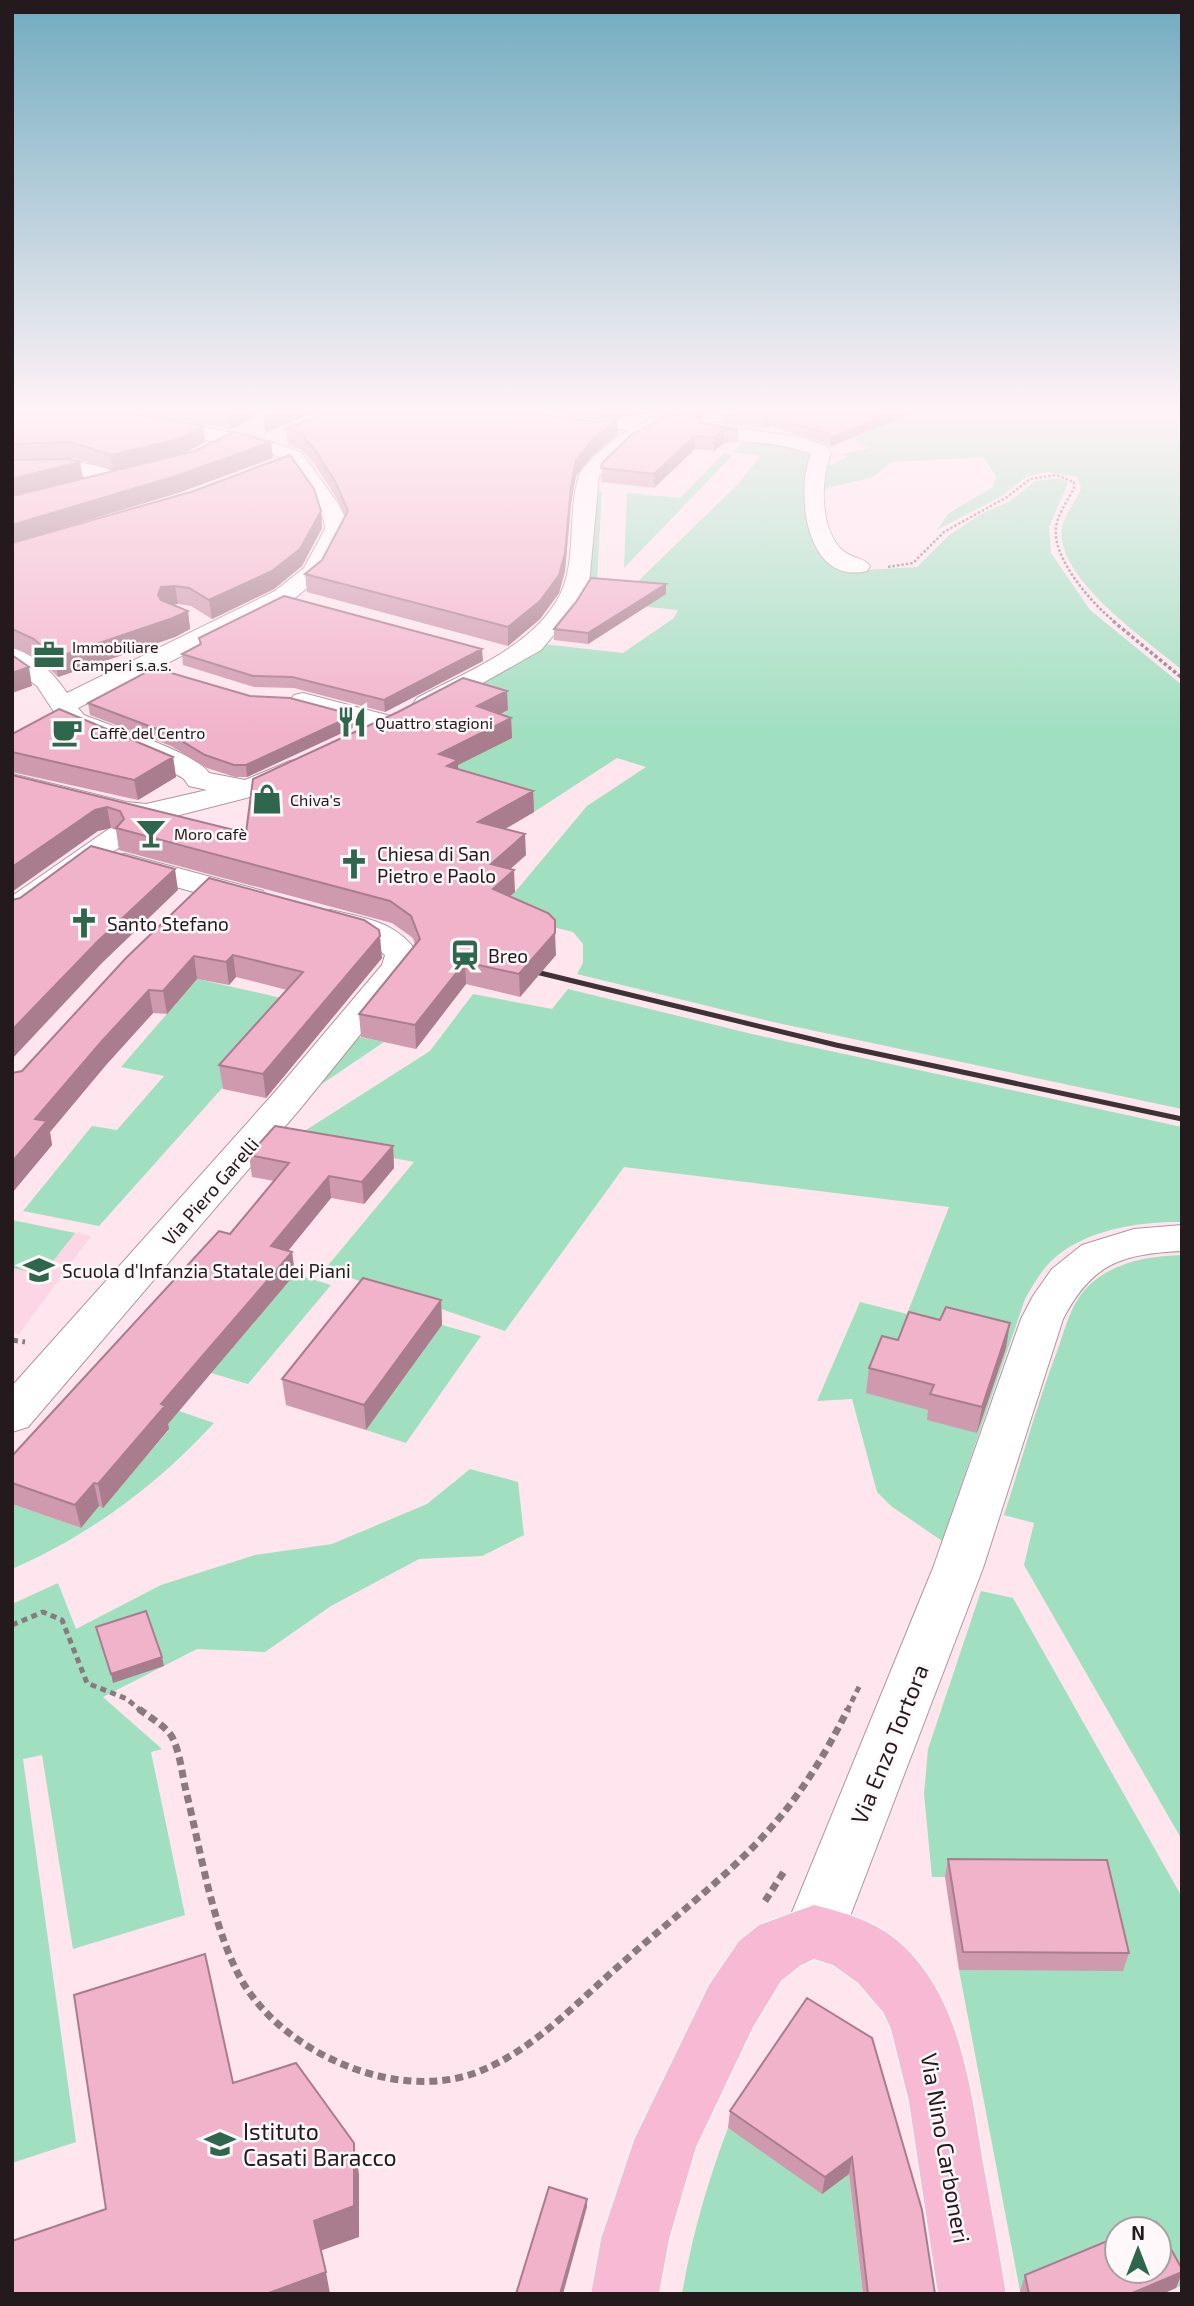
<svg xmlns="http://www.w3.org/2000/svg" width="1194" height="2306" font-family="'Exo 2',sans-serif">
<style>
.built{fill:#fcd6e4}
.green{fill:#a1dfc1}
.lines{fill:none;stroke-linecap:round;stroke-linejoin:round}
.minor-casing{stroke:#b1959f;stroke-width:2}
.major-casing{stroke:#fff;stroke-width:2}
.path-far3{stroke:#8a797e;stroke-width:2.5;stroke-dasharray:2.5 2;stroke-linecap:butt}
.path-far2{stroke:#8a797e;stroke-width:3.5;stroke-dasharray:3.5 2.5;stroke-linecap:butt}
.path-far1{stroke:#8a797e;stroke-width:5;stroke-dasharray:6 4.5;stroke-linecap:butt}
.path{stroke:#8a797e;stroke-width:7;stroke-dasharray:8 5;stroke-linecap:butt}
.minor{fill:#fff;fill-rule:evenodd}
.major{fill:#f7b9d3;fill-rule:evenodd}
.rail{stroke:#3e3236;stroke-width:5}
.wall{fill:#cf9aae}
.shaded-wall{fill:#a97d8d}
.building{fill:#f1b3ca;stroke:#a97d8d;stroke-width:2}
.labels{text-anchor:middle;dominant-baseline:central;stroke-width:5;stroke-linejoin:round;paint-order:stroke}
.far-poi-label{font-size:16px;fill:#241a1d;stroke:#fef8fa;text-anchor:start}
.poi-label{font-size:19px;fill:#241a1d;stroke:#fef8fa;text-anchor:start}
.street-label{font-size:19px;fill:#241a1d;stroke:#fef8fa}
.near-street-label{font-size:23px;fill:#241a1d;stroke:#fef8fa}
.near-poi-label{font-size:23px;fill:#241a1d;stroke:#fef8fa;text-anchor:start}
</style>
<rect width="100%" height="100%" fill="#fee5ee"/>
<path class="built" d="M12 1220 91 1236 19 1334 12 1333Z"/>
<path class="green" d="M891 410H1182V670C1147 640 1054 578 1062 527 1065 513 1077 501 1081 488L1077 477 1048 472 1026 477 1002 496 937 530 949 513 993 487 996 477 984 457 892 462 873 477 820 490 822 463 832 465 848 457 842 454 870 448 850 439 892 421Z
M749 439 812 448 811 531 865 570 917 567 949 535 983 513 1010 501 1035 481 1059 478 1068 483 1049 527 1051 553 1090 610 1182 685V1109L773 1022 577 974 583 963V944L573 932 492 912 515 892 587 806 646 767 617 758 534 812 499 802 440 774 511 738 478 726 507 711 454 695 543 644 623 653 674 618 678 610 638 606 584 588 590 576 596 491 602 492 597 581 631 588 740 482 760 456 732 452Z
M723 454 733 455 624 568 627 493 680 498Z
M197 979 299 1002 99 1226 23 1211 92 1126 117 1130 164 1076 121 1067Z
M568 989 752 1034 1182 1127V1222C1142 1221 1090 1229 1058 1255 1043 1267 1034 1283 1025 1299L942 1541 891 1506 877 1492 852 1399 817 1401 860 1302 907 1314 949 1207 624 1167 505 1331 325 1269 414 1162 292 1139 430 1051 473 994 552 1009Z
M354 1036 384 1042 307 1094Z
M12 1220 75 1233 43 1274 12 1268Z
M1182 1255V1840L1024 1565 1034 1523 1004 1515C1022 1459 1038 1401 1059 1346 1065 1328 1071 1306 1083 1292 1107 1263 1146 1256 1182 1255Z
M295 1274 331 1285 248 1384 211 1373Z
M442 1325 481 1336 406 1443 366 1430Z
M179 1411 214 1423C157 1485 90 1535 12 1569V1504L81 1528 99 1506 103 1507 169 1430 165 1427Z
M470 1469 518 1482 524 1535 482 1556 419 1559 331 1606 265 1652 197 1649 103 1697 162 1749 151 1752 185 1915 73 1949 42 1755 23 1759 76 2142 12 2163V1604L58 1583 76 1629 161 1585 255 1555 332 1544 427 1504Z
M981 1591 1013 1598 1182 1897V2285L1176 2288 1159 2256V2229H1117V2252L1020 2291 959 1970 1103 1878 932 1877 924 1794 928 1749Z
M728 2128 822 2193 849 2174 863 2294H682C692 2236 707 2183 728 2128Z"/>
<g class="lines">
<g class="minor-casing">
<path id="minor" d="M110 410H135L151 418 251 436 301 452 339 505 347 522V529L321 577 291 601 78 708 84 715C111 726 195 752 209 773L245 780 290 761 300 759 310 761 314 767 310 773 258 795 164 819 100 860 23 918 12 921V896L123 819 12 792V774L126 802 146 804 207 790 189 786 183 778 161 766 64 727 37 686 12 668V648C35 654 54 674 67 693L275 591 304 568 325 529C325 515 315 502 307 490 301 482 294 465 285 460 243 434 140 445 110 410Z
M710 410H782L773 416 665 426 630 445 599 476 589 584 574 611 541 650 435 710 426 712 417 710 413 704 417 698C465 672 526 650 556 602 579 566 566 516 579 476 583 463 616 437 629 430L559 423 552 421 549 417 552 413 559 411 626 419 633 421 636 425 634 428 661 415Z
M708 424 800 437 826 446 831 454C820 480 820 529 842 550 850 558 864 557 870 566L867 571C806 586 795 493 811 454 778 441 737 443 701 434L698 430Z
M52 461C73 462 112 463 125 481L122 485 115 487 85 477 65 474H12V462Z
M303 693 398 718 402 724 398 730 388 732 294 707 290 701 294 695Z
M125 854 263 891 268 898 263 905 252 908 114 870 110 863 114 856Z
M331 910C367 919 397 921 419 955L415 967 300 1109 28 1427 12 1432V1386L274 1093 382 965 385 955 369 942 320 927 315 920 320 913Z
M1182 1225V1251C1122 1254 1092 1263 1063 1319L983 1568 844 1932 835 1951 814 1959 793 1951 784 1932 933 1568 1021 1319 1033 1296 1052 1269 1082 1245 1134 1229Z"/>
</g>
<g class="major-casing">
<path id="major" d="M814 1905C845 1913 876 1921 900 1943 960 1996 971 2089 983 2163 991 2207 999 2250 1006 2294H938L909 2102 891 2029 883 2012 858 1983 833 1965 814 1959 801 1965 781 1981 753 2027 696 2147 669 2239 659 2294H591L601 2239 634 2140 709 1985 739 1941 759 1925Z"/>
</g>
<path class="path-far3" d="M888 567 913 563 944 532 1007 497 1030 479 1056 475 1074 482V488C1068 500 1057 515 1056 528 1052 558 1092 604 1115 622"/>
<path class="path-far2" d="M1113 621 1182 678"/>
<path class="path-far1" d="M12 1340 25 1342
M12 1625 43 1612 62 1620 87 1683 127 1699 141 1711
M847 1711 861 1683"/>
<path class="path" d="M139 1709C149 1717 167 1727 172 1737 180 1752 182 1774 186 1791 201 1851 214 1939 247 1989 292 2056 397 2101 475 2073 532 2052 575 2004 620 1965 674 1916 734 1873 781 1816 808 1783 829 1747 848 1709
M765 1901 785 1870"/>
<use href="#minor" class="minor"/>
<use href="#major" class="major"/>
<path class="rail" d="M528 970 836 1045 1182 1119"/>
</g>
<path class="wall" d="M12 410 136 414 203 426 205 442 113 471 74 458 12 460Z
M141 410H268L231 429 152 415Z
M541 410H683L596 420Z
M919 410 830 447 827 444 770 426 763 429 722 423V414Z
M701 412V423L738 430 737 443H724L714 451 695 449 654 488 601 482 602 463Z
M541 414 596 422 618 419V434L592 456 576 476 571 503 565 571 559 593 540 619 508 646 307 592 305 574 322 560 345 517 337 499 314 463 302 450 288 444 286 429Z
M271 442 273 458 178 493 21 540 321 511 322 528 302 566 274 589 212 619 191 606 178 604H173L188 611 190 629 175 637 58 677 38 658 12 647V460L80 462 83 479Z
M666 594 588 644 554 640V629L576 602Z
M199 638 483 661 385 712 294 688 254 687 183 665 182 654 200 644Z
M250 696 354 715 355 727 247 777H235L207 768 171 746 90 715 88 703Z
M508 710 501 714 511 718 512 738 458 765V769L533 791 534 812 505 829 526 855 510 869 515 892 510 896 556 955 520 997 466 984 416 1049 361 1037 359 1014 415 945 413 938 392 923 119 850 116 830 111 828 98 831 12 775 246 833Z
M12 734 173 757 176 777 138 800 12 772Z
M209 878 382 958 266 1098 223 1089 219 1065 287 990 236 977 229 985 197 979 167 1014 153 1013 106 1065 50 1132 52 1145 12 1193V1073L22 1071Z
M393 1146 394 1168 364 1204 331 1198 288 1251 292 1252 295 1274 168 1424 169 1429 103 1508 99 1506 81 1528 12 1504V1456L230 1234 274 1181 252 1177 249 1155Z
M441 1300 442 1325 366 1430 286 1405 282 1379Z
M898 1340 1006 1348 977 1433 927 1420 928 1410 866 1393 869 1368Z
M948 1859 1129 1953 1123 1971 959 1970 945 1877Z
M807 1998 935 2294H863L849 2174 822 2194 728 2128 730 2111Z
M1182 2269V2274L1176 2288 1162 2294H1021L1020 2291 1025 2275Z"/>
<path class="shaded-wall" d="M236 410H268L231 429 229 414Z
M281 410H320L265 433 264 417Z
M596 410H683L596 420Z
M897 410H919L830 447 831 438Z
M701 412V425L696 416Z
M770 416V426L763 429 764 420Z
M618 419V434L592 456 576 476 571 503 565 571 559 593 540 619 508 646V627L571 486 576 460 592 440Z
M203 426 205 442 181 455 113 471 111 455Z
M724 429V443L714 451 715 438Z
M695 436V449L654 488V474Z
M271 442 273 458 178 493 12 543V525Z
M80 462 83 479 12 496V479Z
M321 511 322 528 302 566 274 589 212 619 209 600Z
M666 584V594L588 644V633Z
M175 586 178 604 164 606 158 595 161 587Z
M188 611 190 629 175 637 58 677 55 658Z
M482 649 483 661 385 712 384 700Z
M29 667 32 686 12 693V673Z
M507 691 508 710 478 726 477 706Z
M354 715 355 727 247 777 246 765Z
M511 718 512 738 458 765 459 781 439 754Z
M173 757 176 777 138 800 134 780Z
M533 791 534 812 479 844 478 822Z
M107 807 111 828 98 831 12 892V867L95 810Z
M525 834 526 855 491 886V864Z
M175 869 178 890 102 963 12 1059V1030L98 941Z
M514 870 515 892 493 911V889Z
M555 933 556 955 520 997 519 974Z
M380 936 382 958 266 1098 263 1074Z
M233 955 236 977 229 985 226 962Z
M194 956 197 979 167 1014 163 991Z
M465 962 466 984 416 1049 415 1025Z
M149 990 153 1013 106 1065 50 1132 52 1145 12 1193V1162L35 1119 102 1041Z
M393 1146 394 1168 364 1204 362 1182Z
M329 1176 331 1198 274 1268 271 1246Z
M292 1252 295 1274 168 1424 169 1429 103 1508 98 1484 161 1404Z
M441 1300 442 1325 366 1430 364 1405Z
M1010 1323 1006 1348 977 1433 982 1407Z
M94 1483 99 1506 81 1528 75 1505Z
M162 1657 164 1666 113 1683 111 1674Z
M354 2143 359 2174V2237L320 2251 314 2221Z
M852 2157 849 2174 822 2194 825 2177Z
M587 2199V2207L563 2294H560Z
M326 2272 330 2294H266Z
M1182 2272 1176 2288 1162 2294H1130Z"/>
<path class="building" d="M12 410H130L136 414 203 426 179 439 111 455 71 442 12 444Z
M210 410H236L229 414Z
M276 410H281L264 417Z
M334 410H527L541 414 596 422 618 419 592 440 576 460 571 486 565 553 559 575 540 601 508 627 305 574 322 560 348 511 336 483 313 447 301 434 286 429Z
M762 410H897L831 438 828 434 770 416 764 420 722 414Z
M701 412 696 416 701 423 738 430 724 429 715 438 695 436 654 474 601 468 602 463 632 434 666 416Z
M234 432 271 442 176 476 12 525V496L195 451Z
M290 455 314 489 321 511 300 549 272 571 209 600 189 588 175 586 161 587 158 595 161 600 188 611 173 618 55 658 34 639 12 629V543L194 491Z
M70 459 80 462 12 479V460Z
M591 578 666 584 588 633 554 629 576 602Z
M284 596 482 649 384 700 292 677 253 676 182 654 201 644 199 638Z
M12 655 29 667 12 673Z
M154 668 250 696 290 698 354 715 246 765H234L205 755 170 734 88 703Z
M463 678 507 691 477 706 511 718 439 754 458 760 447 766 533 791 478 822 525 834 491 864 514 870 493 889 548 913 555 920V933L519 974 465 962 415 1025 359 1014 420 939 411 916 390 901 116 828 124 819 120 811 107 807 95 810 12 867V775L246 833 253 779 398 712Z
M59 709 173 757 134 780 12 752V734Z
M91 846 175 869 98 941 12 1030V900L20 898Z
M209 878 364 920 379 930 380 936 263 1074 219 1065 303 972 233 955 226 962 194 956 163 991 149 990 102 1041 35 1119 47 1121 12 1162V1073L22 1071 126 958Z
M275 1126 393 1146 362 1182 329 1176 271 1246 292 1252 161 1404 165 1406 98 1484 94 1483 75 1505 12 1483V1456L219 1231 230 1234 289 1163 249 1155Z
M363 1278 441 1300 364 1405 282 1379Z
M946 1307 1010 1323 982 1407 930 1394 934 1385 869 1368 882 1336 898 1340 909 1312 940 1320Z
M146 1611 162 1657 111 1674 96 1627Z
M948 1859 1107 1860 1129 1953 963 1952Z
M205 1954 233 2083 296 2063 354 2143V2206L314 2221 326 2272 266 2294H12V2241L106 2209 74 1995Z
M807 1998 872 2038 922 2210 935 2294H868L852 2157 825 2177 730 2111Z
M549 2187 587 2199 560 2294H516Z
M1156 2222 1182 2269V2272L1130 2294H1029L1025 2275 1117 2237V2271H1159V2229H1138Z"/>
<linearGradient id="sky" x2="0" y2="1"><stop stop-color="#71abbf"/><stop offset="0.56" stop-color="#fff3f7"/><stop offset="1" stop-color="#fff3f7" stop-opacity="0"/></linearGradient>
<rect width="1194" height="733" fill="url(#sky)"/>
<defs>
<g id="office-bare" transform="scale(2.415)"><path d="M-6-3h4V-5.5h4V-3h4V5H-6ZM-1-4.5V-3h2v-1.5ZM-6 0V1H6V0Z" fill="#2e664e" stroke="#fef8fa" stroke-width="2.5" paint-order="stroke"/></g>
<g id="restaurant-bare" transform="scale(2.415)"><path d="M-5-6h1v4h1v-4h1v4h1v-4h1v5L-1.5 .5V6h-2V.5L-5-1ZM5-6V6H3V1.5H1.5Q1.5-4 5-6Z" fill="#2e664e" stroke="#fef8fa" stroke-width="2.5" paint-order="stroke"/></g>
<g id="cafe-bare" transform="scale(2.415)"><path d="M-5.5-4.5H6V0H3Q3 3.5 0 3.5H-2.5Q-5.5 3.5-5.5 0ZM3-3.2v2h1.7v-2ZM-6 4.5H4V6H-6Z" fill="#2e664e" stroke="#fef8fa" stroke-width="2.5" paint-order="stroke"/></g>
<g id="shop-bare" transform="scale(2.415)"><path d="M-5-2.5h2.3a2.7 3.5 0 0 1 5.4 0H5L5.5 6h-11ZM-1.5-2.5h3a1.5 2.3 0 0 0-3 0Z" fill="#2e664e" stroke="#fef8fa" stroke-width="2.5" paint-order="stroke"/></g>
<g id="bar-bare" transform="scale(2.415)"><path d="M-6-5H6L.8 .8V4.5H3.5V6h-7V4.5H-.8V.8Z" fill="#2e664e" stroke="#fef8fa" stroke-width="2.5" paint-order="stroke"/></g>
<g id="church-bare" transform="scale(2.415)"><path d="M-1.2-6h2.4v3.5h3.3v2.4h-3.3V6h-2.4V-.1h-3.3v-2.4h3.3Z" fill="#2e664e" stroke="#fef8fa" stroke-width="2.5" paint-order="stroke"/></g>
<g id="station-bare" transform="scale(2.415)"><path d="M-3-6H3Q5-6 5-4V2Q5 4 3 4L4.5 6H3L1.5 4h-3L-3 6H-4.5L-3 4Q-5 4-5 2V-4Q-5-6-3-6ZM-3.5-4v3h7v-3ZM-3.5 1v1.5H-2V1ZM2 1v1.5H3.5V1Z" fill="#2e664e" stroke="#fef8fa" stroke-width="2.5" paint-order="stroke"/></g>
<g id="school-bare" transform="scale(2.415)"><path d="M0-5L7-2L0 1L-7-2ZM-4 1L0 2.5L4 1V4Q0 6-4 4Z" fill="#2e664e" stroke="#fef8fa" stroke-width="2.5" paint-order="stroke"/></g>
<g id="university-bare" transform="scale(2.415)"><path d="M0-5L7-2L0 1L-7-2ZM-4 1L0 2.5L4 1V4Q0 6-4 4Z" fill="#2e664e" stroke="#fef8fa" stroke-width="2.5" paint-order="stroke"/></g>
</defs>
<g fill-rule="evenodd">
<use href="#office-bare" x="49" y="655"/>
<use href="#restaurant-bare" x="352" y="722"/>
<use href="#cafe-bare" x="67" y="732"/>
<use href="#shop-bare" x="267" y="799"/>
<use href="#bar-bare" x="151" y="833"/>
<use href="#church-bare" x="354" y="864"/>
<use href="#church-bare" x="84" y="923"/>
<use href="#station-bare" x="465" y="955"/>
<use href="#school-bare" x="39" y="1270"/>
<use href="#university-bare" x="220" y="2144"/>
</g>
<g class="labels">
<g class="far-poi-label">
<text x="72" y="646">Immobiliare<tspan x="72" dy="18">Camperi s.a.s.</tspan></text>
<text x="375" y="722">Quattro stagioni</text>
<text x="90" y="732">Caffè del Centro</text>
<text x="290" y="799">Chiva's</text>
<text x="174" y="833">Moro cafè</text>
</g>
<g class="poi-label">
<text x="377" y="853">Chiesa di San<tspan x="377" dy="22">Pietro e Paolo</tspan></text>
<text x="107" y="923">Santo Stefano</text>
<text x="488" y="955">Breo</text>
<text x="62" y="1270">Scuola d'Infanzia Statale dei Piani</text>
</g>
<g class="street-label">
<text transform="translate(210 1191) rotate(-49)">Via Piero Garelli</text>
</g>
<g class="near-street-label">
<text transform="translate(889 1744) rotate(-68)">Via Enzo Tortora</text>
<text transform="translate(946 2148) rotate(80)">Via Nino Carboneri</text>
</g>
<g class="near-poi-label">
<text x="243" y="2131">Istituto<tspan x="243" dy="26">Casati Baracco</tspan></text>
</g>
</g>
<rect width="1194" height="2306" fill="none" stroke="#241a1d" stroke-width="28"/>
<g transform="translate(1138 2250)"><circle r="33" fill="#fef8fa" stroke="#a79fa2" stroke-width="2"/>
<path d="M0-5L12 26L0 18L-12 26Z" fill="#2e664e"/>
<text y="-10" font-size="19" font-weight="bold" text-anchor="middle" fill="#241a1d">N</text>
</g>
</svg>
